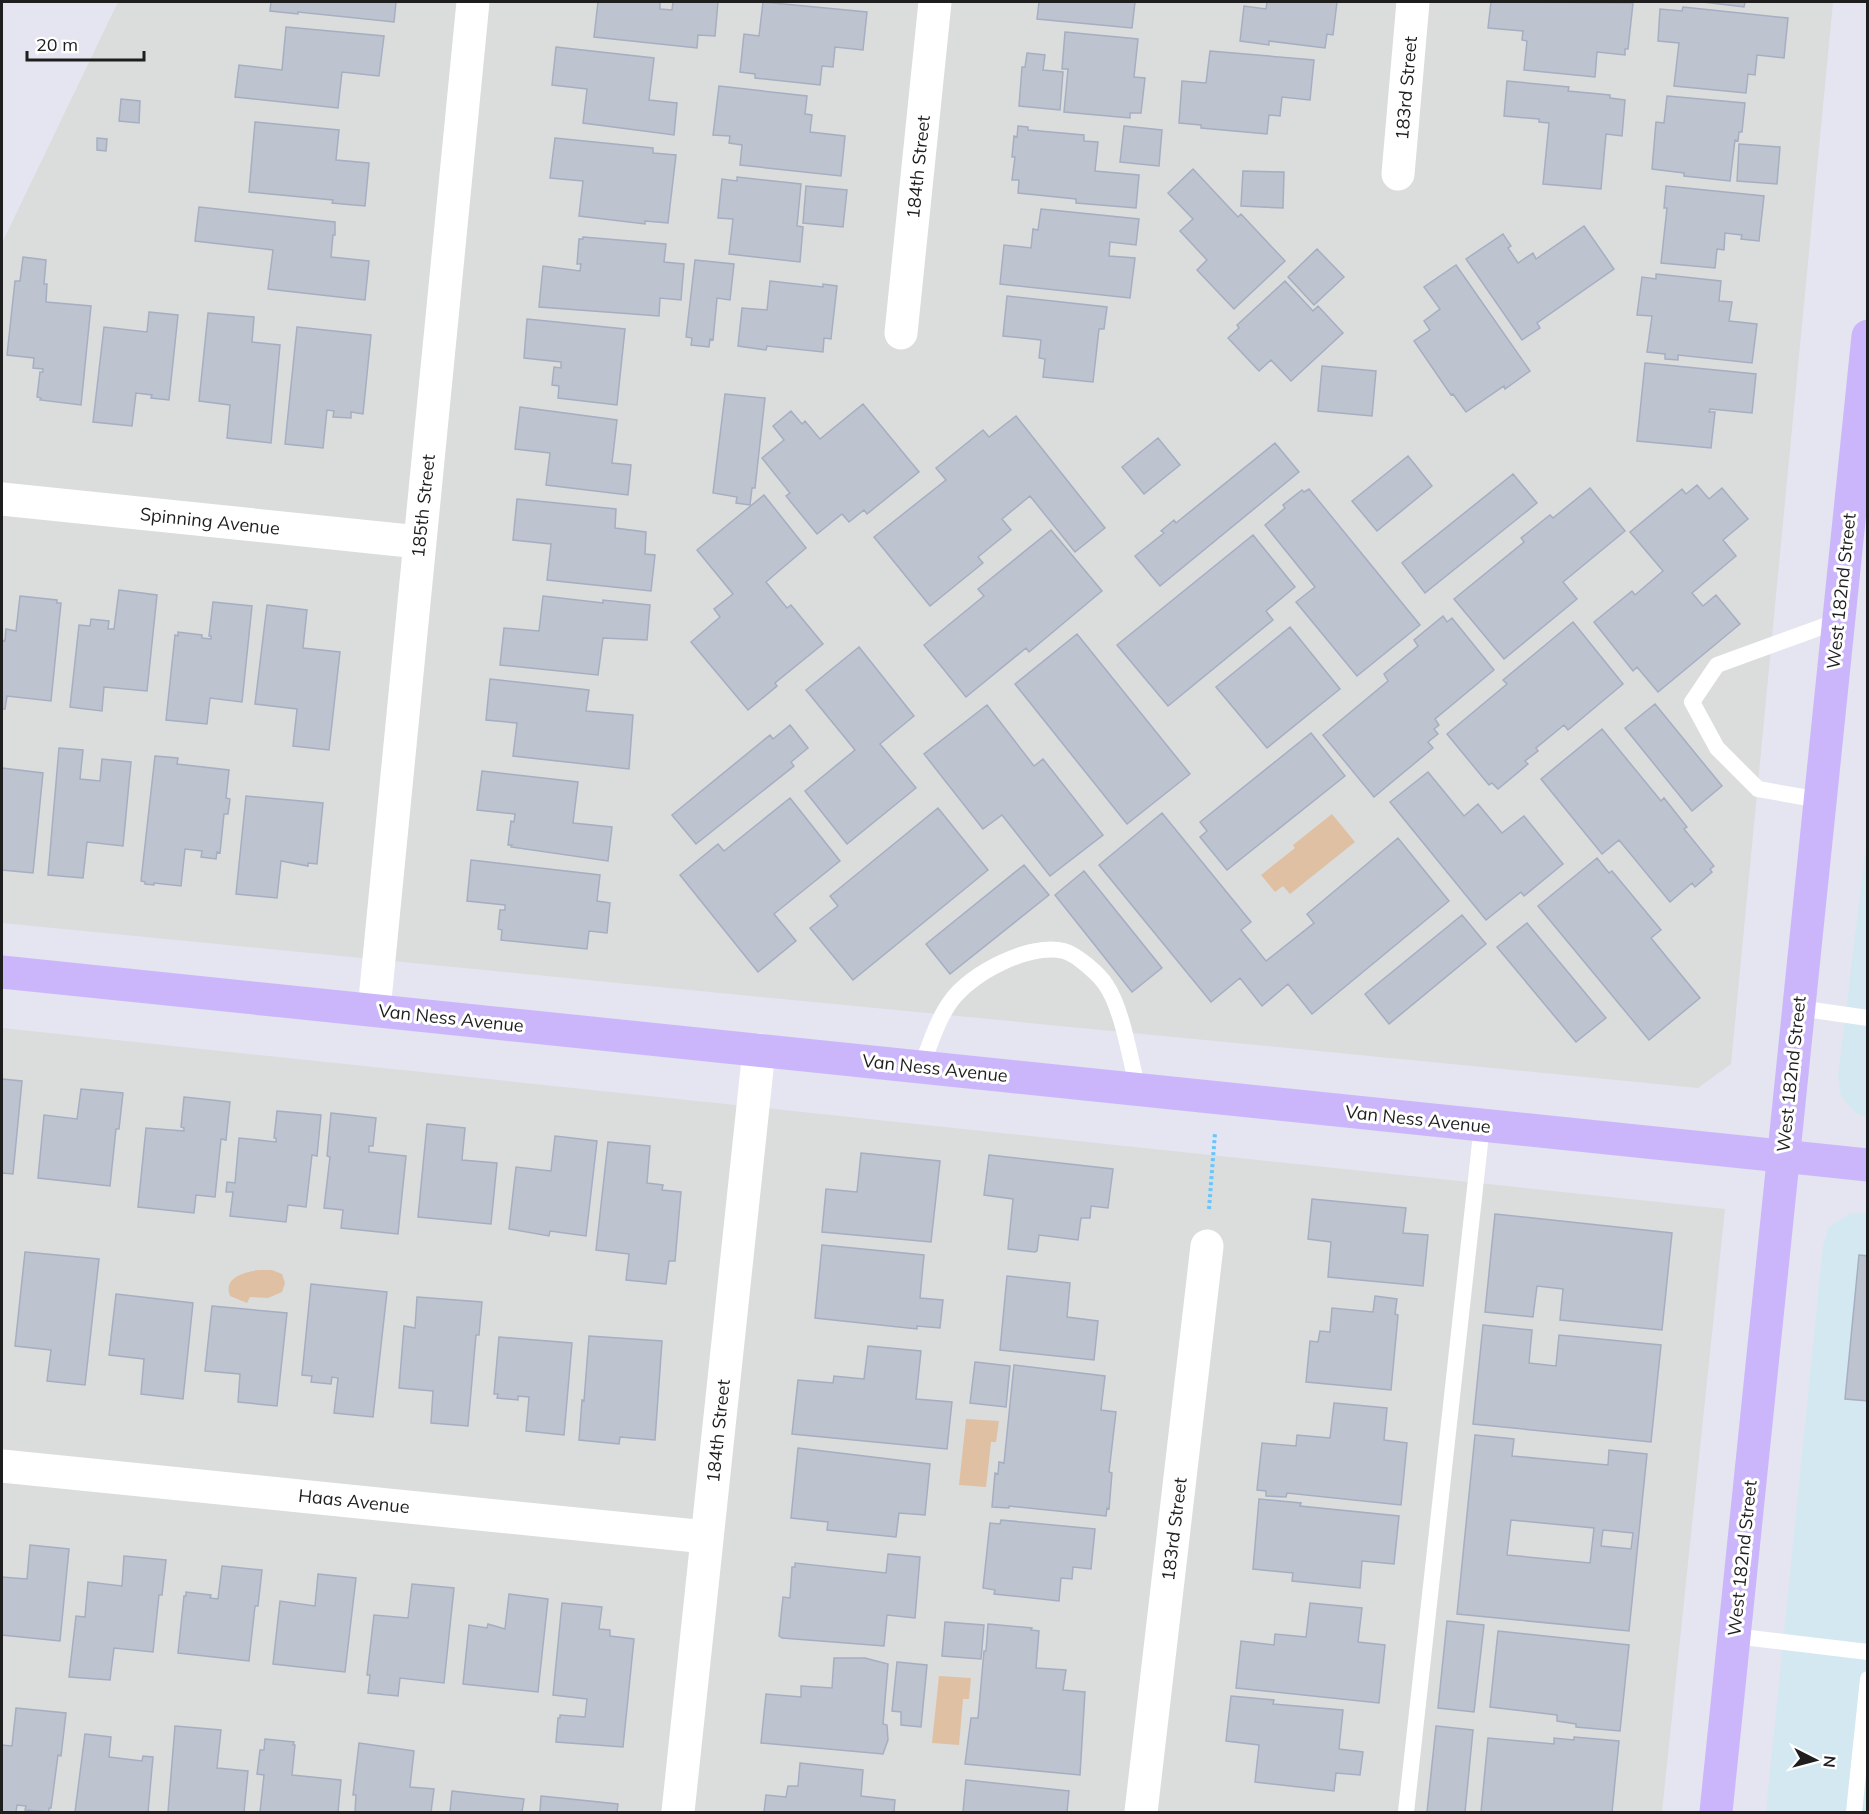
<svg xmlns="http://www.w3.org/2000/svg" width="1869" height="1814" font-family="Mulish,sans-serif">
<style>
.residential{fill:#dbdcdc}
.commercial{fill:#d3e8f1}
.water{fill:#dfc0a3}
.building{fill:#bdc3cf;stroke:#a6aec2;stroke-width:1.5;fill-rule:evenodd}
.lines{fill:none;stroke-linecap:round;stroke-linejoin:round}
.path{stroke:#67c6fe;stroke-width:4;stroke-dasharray:3 3;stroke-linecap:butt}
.lane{stroke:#fff;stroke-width:16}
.street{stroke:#fff;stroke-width:33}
.secondary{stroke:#ccb6fb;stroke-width:33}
.labels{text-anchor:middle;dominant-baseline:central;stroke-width:6;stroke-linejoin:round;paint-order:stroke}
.street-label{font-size:18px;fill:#1e1e1e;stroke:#fff}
</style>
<rect width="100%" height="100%" fill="#e4e5f0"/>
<path class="residential" d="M118 2H1833L1731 1064 1698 1088 2 923V243Z
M2 1028 1725 1209 1662 1812H2Z"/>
<path class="commercial" d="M1867 838V1118L1856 1113 1841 1096 1838 1076Z
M1867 1213V1812H1766L1823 1246 1829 1227 1850 1214Z"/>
<path class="water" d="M1332 814 1355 842 1290 894 1283 886 1275 892 1261 875 1295 848 1293 845Z
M259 1270H272L282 1274 285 1283 282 1292 268 1298 250 1297 247 1303 230 1296C223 1277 245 1272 259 1270Z
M966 1419 999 1421 996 1442H991L986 1487 959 1485Z
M939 1676 971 1678 969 1699H963L959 1745 932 1743Z"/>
<path class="building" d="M271 2H396L394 22 298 12V14L270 11Z
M598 2H660V9L672 10 673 2H718L715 36 698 35 697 48 594 37Z
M763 2 867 12 863 50 835 47 833 67 822 66 820 85 755 78V74L740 72 744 34 759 36Z
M1039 2H1135L1132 28 1037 19Z
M1267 2H1337L1333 35 1327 34 1325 48 1269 41V45L1240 41 1244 6 1266 9Z
M1491 2 1633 3 1628 49H1625V55L1597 52 1595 77 1524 70 1527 41 1522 40 1523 31 1488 28Z
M1703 2H1745L1744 7Z
M1683 7 1788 18 1784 58 1757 55 1755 75 1748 74 1746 93 1674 86 1679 43 1658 41 1660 9 1682 11Z
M286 27 384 36 379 76 342 72 338 108 235 97 239 65 282 70Z
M1065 32 1138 39 1134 77 1145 78 1141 113H1130V118L1064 112 1068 69H1062Z
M556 47 654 58 649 100 677 103 674 135 583 123 587 89 552 85Z
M1210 51 1314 60 1310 100 1282 97 1280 116 1269 115 1267 134 1201 128V125L1179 123 1182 81 1206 83Z
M1027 53 1045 55 1043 70 1063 72 1060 110 1019 106 1022 67H1025Z
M1507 81 1569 87 1568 91 1610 95V98L1625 100 1622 136 1606 134 1601 189 1543 184 1549 123 1539 122V119L1504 116Z
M719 86 807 96 805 114 812 115 810 132 845 136 841 176 740 165 742 145 729 143 730 136 713 135Z
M1667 96 1745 103 1742 132H1739L1738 141 1735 140 1730 181 1684 176V173L1652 169 1656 122 1664 123Z
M121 99 140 101 139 123 119 121Z
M255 122 339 130 336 160 369 163 365 206 332 203 333 200 249 192Z
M1018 126 1028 127V130L1084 135V141L1098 142 1095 171 1139 175 1136 208 1076 203V199L1018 193 1019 180H1012L1015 157H1012L1014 136 1017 137Z
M1124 126 1162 130 1159 166 1120 162Z
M97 138 107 139 106 151 97 150Z
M555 138 653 148V153L676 155 668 223 645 221V224L579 216 583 181 550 178Z
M1739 144 1780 147 1777 184 1737 181Z
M1193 169 1238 217 1241 214 1285 261 1234 309 1197 270 1207 260 1180 231 1193 219 1168 193Z
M1243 171 1284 172 1283 208 1241 206Z
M737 177 801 184 797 226 803 227 800 262 729 254 733 219 718 218 722 179 737 181Z
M806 186 847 190 843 227 803 223Z
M1666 186 1764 196 1759 241 1741 239 1742 235 1725 233 1724 250 1717 249 1715 268 1661 263 1667 208H1664Z
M199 207 335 222V235H333L331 257 369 261 365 300 268 289 273 250 195 241Z
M1041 209 1139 219 1136 245 1110 242 1109 256 1135 258 1130 298 1000 284 1004 245 1031 248 1033 229 1038 230Z
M1584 226 1614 269 1537 323 1540 328 1522 340 1466 259 1503 234 1511 246 1508 248 1518 263 1533 253 1536 259Z
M583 237 666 244 664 262 684 264 681 300 660 298 659 316 539 307 543 266 580 271 581 264H577L579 239H583Z
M1317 249 1344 277 1314 305 1288 277Z
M23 257 46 260 44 284H47L46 302 91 306 81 405 40 400 41 398 37 397 40 372H43V369L33 368 34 358 7 355 15 281H20Z
M695 260 734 264 730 300 717 298 713 340 710 339 709 347 691 345 692 338 686 337Z
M1456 265 1530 371 1505 389 1504 386 1466 412 1453 394 1451 395 1414 341 1430 330 1424 321 1440 309 1424 287Z
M1656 274 1721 281 1719 301 1732 302 1729 321 1757 324 1752 363 1678 355V360L1665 359V354L1647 352 1652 316 1637 315 1642 277 1656 279Z
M770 281 823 287V284L837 286 831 339 824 338 823 352 767 346 766 350 738 346 742 308 767 310Z
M1285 281 1313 311 1318 306 1343 333 1291 381 1271 360 1259 371 1228 338 1239 328 1237 325Z
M1007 296 1107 307 1104 329H1099L1093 382 1043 377 1045 359 1039 358 1041 340 1003 336Z
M149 312 178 315 169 400 151 398 152 395 136 393 132 426 93 422 104 327 147 332Z
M208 313 254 317 252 342 280 345 271 443 227 438 230 405 199 401Z
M527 319 625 329 617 405 558 398 559 386 552 385 554 367 561 368V362L524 358Z
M297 327 371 335 363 414 351 412V418L333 417 334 411 327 410 323 448 285 444Z
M1645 363 1756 374 1752 413 1710 409 1709 412H1715L1711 448 1637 441Z
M1322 366 1376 371 1372 416 1318 411Z
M725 394 765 398 755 488H752L750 505 736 503 737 497 713 493Z
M863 404 919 472 867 514 864 510 849 522 842 514 817 534 786 496 790 493 762 458 784 440 773 426 791 411 802 424 805 421 820 439Z
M520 407 617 420 612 463 631 465 628 495 546 485 550 453 515 449Z
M1016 416 1105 528 1075 552 1030 496 1002 519 1011 530 978 557 983 563 930 606 874 537 946 480 936 468 983 430 989 437Z
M1158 438 1180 465 1144 494 1122 467Z
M1275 443 1299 472 1160 586 1135 556 1164 533 1161 531 1174 520 1176 523Z
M1408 456 1432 486 1377 531 1352 501Z
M1513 474 1537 503 1425 593 1402 563Z
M1697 485 1709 499 1722 488 1748 519 1723 540 1736 556 1692 593 1703 606 1716 595 1740 624 1658 692 1637 667 1633 671 1594 622 1632 591 1635 595 1663 571 1630 532 1682 489 1686 494Z
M1590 488 1625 531 1563 582 1577 599 1504 659 1454 599 1524 542 1521 538 1550 515 1553 518Z
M1309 489 1420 625 1357 676 1296 602 1315 587 1265 525 1285 508 1283 505 1302 490 1304 492Z
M764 495 806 548 766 582 787 608 791 605 823 644 775 683 777 686 748 710 691 642 720 617 714 609 733 594 697 550Z
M517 499 616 509 615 528 646 532 645 554 655 555 651 591 547 580 551 544 513 540Z
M1051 530 1102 591 1029 652 1026 648 966 697 924 645 984 596 978 589Z
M1253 535 1295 587 1266 611 1273 620 1168 706 1117 645Z
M119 590 157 595 147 691 104 687 102 711 70 707 79 625 90 626 91 619 109 621 108 629H114Z
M20 596 57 600V603H61L51 701 7 696 5 709H2V640L5 641 6 629 16 631Z
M543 596 603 603V600L650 605 647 640 603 638 598 675 500 665 504 628 539 631Z
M213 602 252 606 242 702 210 698 207 724 166 720 175 635 178 636V632L202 635V638L211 639V636H209Z
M267 605 307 610 303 648 340 652 329 750 293 746 297 709 255 704Z
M1443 616 1447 622 1452 618 1494 670 1435 719 1439 725 1434 729 1438 734 1428 742 1433 748 1374 797 1323 735 1388 681 1384 674 1418 646 1414 640Z
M1573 622 1623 684 1568 730 1564 725 1536 748 1538 751 1525 761 1528 764 1498 789 1492 783 1489 785 1447 734 1507 684 1503 680Z
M1290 627 1340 689 1267 748 1216 687Z
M1077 634 1190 774 1127 824 1015 684Z
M859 647 914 716 880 744 916 788 847 844 805 791 855 750 806 690Z
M490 679 589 690 586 711 633 715 629 769 513 756 517 723 486 720Z
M1655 704 1722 786 1692 811 1625 728Z
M987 705 1034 766 1043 759 1103 835 1050 876 1002 815 983 829 924 754Z
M790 725 808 748 791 762 794 766 696 844 672 815 770 735 773 739Z
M1602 729 1661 801 1664 798 1687 827 1684 829 1714 866 1710 869 1712 872 1695 887 1692 883 1670 902 1619 840 1602 854 1541 779Z
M1311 733 1345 776 1227 870 1200 837 1207 831 1200 822Z
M59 748 83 750 80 779 100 781 102 759 131 762 123 846 87 842 83 878 48 875Z
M155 756 178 758 177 764 229 770 226 798 230 799 228 814H224L220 853 217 852 216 859 201 857 202 851 185 849 181 886 154 883V885L145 884V882L141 881Z
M2 768 43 773 33 873 2 870Z
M482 771 578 782 573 823 612 827 608 861 511 847 512 845H508L511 821 514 822 515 814 477 810Z
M1428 772 1464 816 1478 804 1502 833 1524 816 1563 864 1524 896 1521 892 1486 920 1390 802Z
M246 796 323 803 317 864 308 863V866L281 861 277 898 236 894Z
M790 798 840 861 774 914 796 941 758 972 680 875 718 844 724 851Z
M938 808 988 870 853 980 810 928 838 906 830 896Z
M1162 813 1251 922 1241 930 1266 961 1314 923 1307 914 1398 838 1449 901 1312 1014 1288 984 1262 1006 1240 978 1211 1002 1099 865Z
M1597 858 1609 873 1612 871 1661 930 1651 938 1700 998 1649 1040 1538 906Z
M471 860 600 875 597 901 610 903 607 933 589 931 587 949 501 940 502 930 498 929 500 910H505V905L467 901Z
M1024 865 1049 895 950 974 926 944Z
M1084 871 1162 968 1132 992 1055 895Z
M1462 915 1486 944 1389 1024 1365 994Z
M1527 923 1606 1018 1576 1042 1497 947Z
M2 1079 22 1081 13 1174 2 1173Z
M81 1089 123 1093 119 1129H116L110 1186 38 1178 44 1115 77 1119Z
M184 1097 230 1102 226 1140 221 1139 215 1197 196 1195 194 1213 138 1207 146 1128 184 1131V1128L181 1127Z
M277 1111 321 1115 317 1156 312 1155 306 1207 288 1205 286 1222 230 1216 233 1192H226L227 1182 235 1183 239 1138 276 1142V1138H274Z
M331 1113 376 1118 373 1146H369V1152L406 1156 398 1234 341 1228 343 1210 324 1208 330 1157 327 1156Z
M427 1124 465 1128 462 1160 497 1163 491 1224 418 1217Z
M555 1136 597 1141 586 1236 550 1231 549 1236 509 1229 516 1167 551 1171Z
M608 1142 650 1146 647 1183 663 1185 662 1190 681 1192 675 1261H669L666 1284 626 1280 629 1254 596 1250Z
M861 1153 940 1161 931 1242 822 1232 826 1189 857 1192Z
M989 1155 1113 1169 1108 1208 1091 1206 1090 1218H1081L1078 1240 1039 1235 1037 1251 1035 1252 1008 1249 1013 1199 984 1195Z
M1312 1199 1406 1208 1403 1233 1428 1235 1423 1286 1328 1277 1331 1242 1308 1239Z
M1495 1214 1672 1233 1662 1330 1560 1320 1563 1289 1537 1286 1533 1317 1485 1312Z
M822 1245 924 1255 920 1298 943 1300 940 1328 917 1326V1329L815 1318Z
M25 1252 99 1259 85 1385 47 1381 51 1350 15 1346Z
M1859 1255 1868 1256V1401L1845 1399Z
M1007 1276 1070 1283 1067 1317 1098 1321 1094 1360 1000 1350Z
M311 1284 387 1292 373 1417 334 1413 338 1378 332 1377 331 1384 311 1382 312 1376 302 1375Z
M116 1294 193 1303 183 1399 141 1394 144 1359 109 1355Z
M1375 1296 1397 1299 1395 1314 1398 1315 1391 1390 1306 1382 1310 1341 1318 1342 1320 1331 1330 1332 1332 1308 1373 1312Z
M417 1297 482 1302 479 1335H476L468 1426 431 1423 433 1391 399 1388 404 1326 415 1328Z
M212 1306 287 1313 277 1406 238 1402 240 1374 205 1371Z
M1483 1325 1532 1330 1529 1363 1556 1366 1559 1335 1661 1345 1651 1442 1473 1424Z
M589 1336 662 1341 655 1440 620 1437 619 1444 579 1440 582 1400 584 1401Z
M499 1337 572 1343 564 1435 526 1431 529 1397 518 1396V1400L497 1398 498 1394H494Z
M868 1346 921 1351 916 1399 952 1402 947 1449 792 1434 798 1380 833 1383 834 1376 864 1379Z
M975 1362 1010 1366 1006 1407 970 1403Z
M1014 1365 1105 1376 1101 1410 1116 1412 1109 1472 1112 1473 1109 1509 1107 1508 1106 1516 1009 1506V1508L992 1507 995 1473 998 1474 999 1462 1004 1463Z
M1334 1403 1387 1408 1384 1440 1407 1443 1401 1505 1287 1493 1286 1497 1266 1496V1491L1257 1490 1262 1443 1296 1446 1297 1435 1330 1438Z
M1475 1435 1514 1439 1512 1456 1608 1465 1609 1450 1647 1454 1629 1631 1457 1614ZM1511 1520 1594 1528 1590 1563 1507 1555ZM1603 1530 1633 1533 1631 1549 1601 1546Z
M798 1448 930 1464 925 1515 899 1513 896 1537 827 1530 828 1522 791 1518Z
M1259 1499 1301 1503 1300 1506 1399 1516 1394 1564 1362 1561 1360 1588 1292 1581 1293 1573 1253 1569Z
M1001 1520 1095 1529 1091 1569 1073 1567 1072 1579 1061 1578 1059 1601 994 1594 995 1590 983 1588 990 1523 1000 1524Z
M30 1545 69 1549 60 1641 2 1635V1577L27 1579Z
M888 1554 920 1557 915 1618 887 1615 884 1646 782 1638 779 1636 783 1597 790 1598 792 1567H795V1563L886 1573Z
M124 1556 166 1560 162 1595H159L153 1652 114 1648 110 1680 69 1677 76 1616 85 1617 88 1582 122 1586Z
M222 1566 262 1570 258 1606H255L249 1661 178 1653 184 1596H186V1592L211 1595 210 1598 218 1599Z
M318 1574 356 1578 345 1672 273 1664 280 1601 315 1606Z
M412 1584 454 1588 444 1683 400 1678 398 1696 368 1693 370 1675H367L374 1615 408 1618Z
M509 1594 548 1599 538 1692 463 1684 469 1625 487 1628 488 1624 505 1629Z
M562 1603 602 1607 599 1629 610 1630V1636L634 1639 623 1747 556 1742 558 1718H560V1715L585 1717 587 1699 553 1695Z
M1310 1603 1362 1608 1358 1642 1385 1645 1379 1703 1236 1688 1241 1641 1274 1645 1275 1634 1306 1637Z
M1447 1621 1484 1625 1474 1712 1438 1708Z
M945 1622 984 1625 981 1659 942 1656Z
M988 1624 1032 1628 1031 1630 1039 1631 1036 1668 1066 1670 1063 1690 1085 1692 1080 1775 965 1764 971 1718H978L984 1651H986Z
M1498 1631 1629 1645 1620 1731 1576 1727V1724L1557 1721V1715L1490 1707Z
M834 1658H865L888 1664 883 1724 887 1725 888 1740 883 1754 761 1743 766 1694 801 1697V1686L832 1688Z
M897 1662 927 1665 921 1727 901 1725V1712L892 1711Z
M1231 1696 1274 1700 1273 1704 1343 1710 1339 1749 1363 1752 1360 1775 1336 1773 1334 1791 1255 1782 1259 1745 1226 1741Z
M16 1708 66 1713 61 1756 58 1755 51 1808H49V1812L25 1810 26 1806 17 1805 16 1812H2V1745L12 1746Z
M175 1726 221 1730 217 1768 248 1771 244 1812H168Z
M1436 1726 1473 1730 1465 1812H1427Z
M85 1734 111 1737 109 1757 142 1761 143 1756 153 1757 148 1812H75Z
M1574 1737 1619 1741 1612 1812H1481L1488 1738 1554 1744V1738L1574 1740Z
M265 1739 294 1742 293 1745H295L292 1775 341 1780 338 1812H260L264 1775 257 1774 260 1750H264Z
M359 1743 414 1751 410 1787 434 1789 431 1812H355L356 1795H353Z
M800 1763 863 1770 861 1796 895 1800 894 1812H764L766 1795 786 1797 788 1786H798Z
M966 1780 1069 1791 1067 1812H963Z
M452 1791 524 1799 522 1812H450Z
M541 1796 618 1804 617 1812H540Z"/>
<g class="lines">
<path class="path" d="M1209 1209 1215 1133"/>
<path class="lane" d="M1820 800 1758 789 1717 748 1692 702 1717 665 1838 621
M1798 1008 1868 1018
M921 1067C930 1045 937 1020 951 1001 971 973 1029 943 1064 951 1076 954 1099 974 1106 985 1123 1010 1130 1060 1138 1089
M1734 1636 1868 1652
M1406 1812 1482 1125
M1854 1812 1868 1679"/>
<path class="street" d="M1398 174 1413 2
M901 333 935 2
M2 499 419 542
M374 1010 473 2
M2 1466 706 1537
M678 1812 759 1050
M1141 1812 1207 1246"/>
<path class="secondary" d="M2 972 1868 1165
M1716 1812 1868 336"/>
</g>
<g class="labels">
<g class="street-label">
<text transform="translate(1406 88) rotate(-85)">183rd Street</text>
<text transform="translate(918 167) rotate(-84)">184th Street</text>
<text transform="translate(423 506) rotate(-84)">185th Street</text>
<text transform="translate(210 521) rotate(6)">Spinning Avenue</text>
<text transform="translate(1841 591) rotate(-84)">West 182nd Street</text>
<text transform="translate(451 1018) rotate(6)">Van Ness Avenue</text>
<text transform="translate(935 1068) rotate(6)">Van Ness Avenue</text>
<text transform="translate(1791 1074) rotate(-84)">West 182nd Street</text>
<text transform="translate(1418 1119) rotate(6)">Van Ness Avenue</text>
<text transform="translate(718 1431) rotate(-84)">184th Street</text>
<text transform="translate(354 1501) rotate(6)">Haas Avenue</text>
<text transform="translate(1174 1529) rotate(-83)">183rd Street</text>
<text transform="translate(1742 1558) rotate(-84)">West 182nd Street</text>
</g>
</g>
<rect width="1869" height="1814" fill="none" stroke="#1e1e1e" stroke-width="6"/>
<g transform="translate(1815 1760) rotate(96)" stroke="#ffffff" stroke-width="4.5" paint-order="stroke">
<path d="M0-4.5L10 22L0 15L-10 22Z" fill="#1e1e1e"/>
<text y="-9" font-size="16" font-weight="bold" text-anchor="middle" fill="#1e1e1e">N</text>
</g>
<path d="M27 51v9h117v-9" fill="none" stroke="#1e1e1e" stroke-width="3"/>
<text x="36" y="51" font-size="18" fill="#1e1e1e" stroke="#ffffff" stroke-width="4.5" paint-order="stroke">20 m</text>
</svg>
